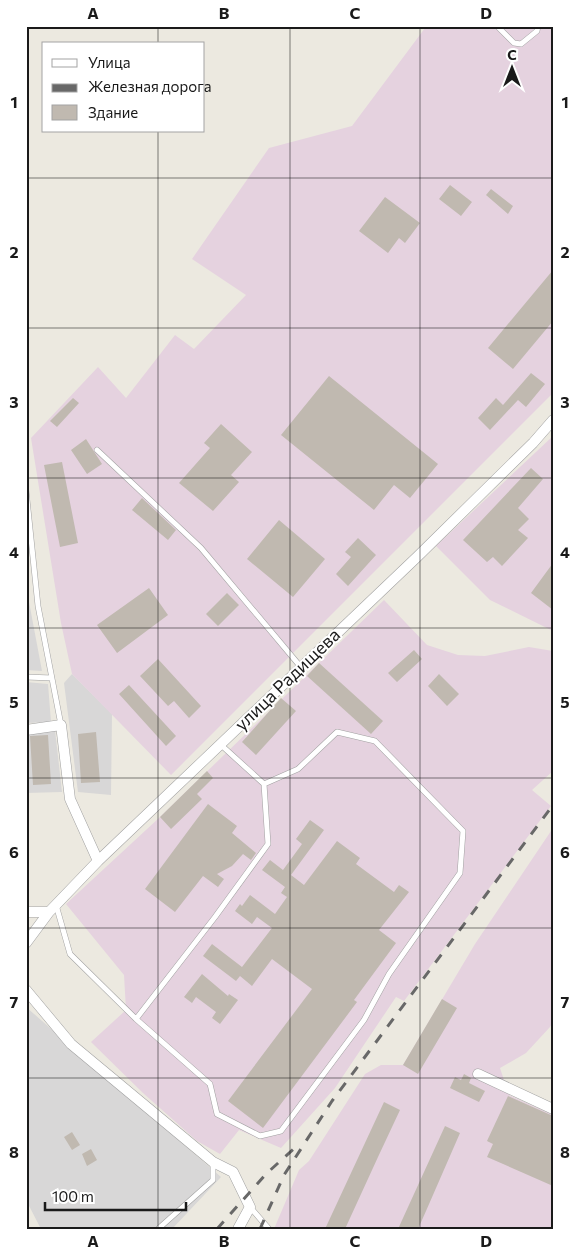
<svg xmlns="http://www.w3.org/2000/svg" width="579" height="1255" font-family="Commissioner,sans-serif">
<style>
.residential{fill:#d8d7d7}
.industrial{fill:#e5d2df}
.building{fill:#c0b9b0}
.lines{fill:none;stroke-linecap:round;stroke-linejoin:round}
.service-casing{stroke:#a1a1a1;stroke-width:6}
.minor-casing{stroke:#a1a1a1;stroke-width:11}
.service{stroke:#fff;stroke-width:5}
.minor{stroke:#fff;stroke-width:10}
.rail{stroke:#686868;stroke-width:3;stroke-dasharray:10 10;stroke-linecap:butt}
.grid{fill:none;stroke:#1a1a1a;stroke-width:1;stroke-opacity:0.55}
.labels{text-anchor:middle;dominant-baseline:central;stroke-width:4;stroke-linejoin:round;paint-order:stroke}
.street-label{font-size:18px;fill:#1a1a1a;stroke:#fff}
.neatline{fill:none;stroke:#1a1a1a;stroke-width:2}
.grid-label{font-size:16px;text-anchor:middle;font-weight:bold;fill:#1a1a1a}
</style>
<rect width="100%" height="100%" fill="#ece9e0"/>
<path class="residential" d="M26 586 42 671 26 670Z
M72 674 112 714 111 795 78 792 64 683Z
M26 682 48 684 51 722 26 723Z
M55 730 62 792 26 793V734Z
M26 1007 221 1177 172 1229H41L26 1200Z"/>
<path class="industrial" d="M424 26H553V393L171 775 72 674 61 623 31 438 98 367 126 398 175 335 194 349 246 295 192 259 269 148 352 126 425 28Z
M553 436V631L490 600 436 546Z
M384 600 427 645 458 655 485 656 529 647 553 651V771L532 790 551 806 404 1001 396 997 335 1088 281 1148 239 1130 220 1154 197 1141 143 1093 91 1042 126 1010 124 975 66 904 160 817Z
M553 828V1021L550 1027 526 1053 500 1068 509 1095 553 1115V1229H274L299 1170 309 1161 365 1074 381 1065H403L475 944Z"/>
<path class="building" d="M450 185 472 202 461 216 439 199Z
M491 189 513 206 508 214 486 195Z
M385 197 420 223 405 243 399 238 388 253 359 231Z
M553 270V321L513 369 488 348Z
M531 373 545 384 526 407 518 400 490 430 478 418 496 398 503 405Z
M329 376 438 464 410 498 394 485 374 510 281 435Z
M73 398 79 403 57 427 50 421Z
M221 424 252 452 231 475 239 482 213 511 179 483 210 448 204 443Z
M86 439 102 464 87 474 71 450Z
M62 462 78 543 60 547 44 465Z
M531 468 543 479 518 508 529 519 518 530 528 538 502 566 493 557 487 562 463 540Z
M142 498 176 530 168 540 132 510Z
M279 520 325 559 293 597 247 559Z
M358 538 376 555 348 586 336 574 351 557 345 552Z
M553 563V610L531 593Z
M149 588 168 615 117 653 97 625Z
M227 593 239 605 218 626 206 614Z
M414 650 422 659 397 682 388 673Z
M158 659 201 706 189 718 174 701 168 706 140 676Z
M319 663 383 721 371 734 307 676Z
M439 674 459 694 447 706 428 686Z
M129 685 176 736 166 746 119 694Z
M281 698 296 711 256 755 242 742Z
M96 732 100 782 81 783 78 734Z
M48 735 51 784 33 785 30 736Z
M207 771 213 778 197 794 202 799 171 829 160 817Z
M208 804 237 826 232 833 256 853 251 860 243 854 232 866 217 874 224 879 218 887 203 876 175 912 145 889Z
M310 820 324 830 291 875 304 885 337 841 360 858 356 864 394 892 399 885 409 892 379 930 396 943 354 1000 357 1002 263 1128 228 1101 312 989 272 959 252 986 240 976 236 981 203 956 212 944 242 967 272 928 257 917 252 924 235 911 240 904 242 906 250 895 275 914 287 897 281 893 285 887 262 870 270 860 283 870 302 844 296 839Z
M202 974 228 996 229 994 238 1000 220 1024 212 1018 216 1012 196 997 192 1003 184 997Z
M442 999 457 1008 418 1074 403 1065Z
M464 1074 471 1078 469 1083 485 1091 479 1102 450 1088 455 1077 461 1080Z
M508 1096 553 1116V1186L487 1157 493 1144 487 1141Z
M384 1102 400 1110 378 1157 345 1229H325Z
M445 1126 460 1133 426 1211 418 1229H398Z
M72 1132 80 1145 72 1150 64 1137Z
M91 1149 97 1160 87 1166 82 1154Z"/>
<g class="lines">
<g class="service-casing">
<path id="service" d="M497 26 514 43 521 44 537 31 538 26
M97 450 201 548 300 666
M26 490 38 606 61 725
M26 677 52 678
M56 905 70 954 136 1019 210 1084 217 1114 260 1136 281 1131 364 1020 389 974 460 873 463 831 375 741 337 732 298 769 264 784 220 744
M136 1019 215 917 268 844 264 784
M250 1207 269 1229
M158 1229 213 1180V1162"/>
</g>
<g class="minor-casing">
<path id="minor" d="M26 730 61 725 70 799 98 861
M26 912H49
M26 943 49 912 98 861 417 557 533 443 553 420
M26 990 71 1044 213 1162 233 1172 250 1207 238 1229
M478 1074 553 1109"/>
</g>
<use href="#service" class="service"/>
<use href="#minor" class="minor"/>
<path class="rail" d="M217 1229 266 1174 299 1144
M260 1229 284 1175 332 1101 553 805"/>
</g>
<path class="grid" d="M158 26V44M290 26V1229M420 26V1229M158 131V1229M26 178H553M26 328H553M26 478H553M26 628H553M26 778H553M26 928H553M26 1078H553"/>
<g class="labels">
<g class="street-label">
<text transform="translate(287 679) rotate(-44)">улица Радищева</text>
</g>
</g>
<rect width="579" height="1255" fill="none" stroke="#ffffff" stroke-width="55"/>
<rect x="42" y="42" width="162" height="90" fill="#ffffff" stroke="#a3a3a3"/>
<rect x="52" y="59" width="25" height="8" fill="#ffffff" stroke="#a3a3a3"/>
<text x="88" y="68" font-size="15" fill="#1a1a1a">Улица</text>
<rect x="52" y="84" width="25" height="8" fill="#686868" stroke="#a3a3a3"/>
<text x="88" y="92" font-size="15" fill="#1a1a1a">Железная дорога</text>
<rect x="52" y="105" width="25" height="15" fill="#c0b9b0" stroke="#a3a3a3"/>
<text x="88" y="118" font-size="15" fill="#1a1a1a">Здание</text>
<g transform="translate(512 68)" stroke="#ffffff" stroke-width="4" paint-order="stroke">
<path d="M0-4L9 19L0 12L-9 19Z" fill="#1a1a1a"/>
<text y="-8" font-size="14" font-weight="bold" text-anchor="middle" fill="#1a1a1a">С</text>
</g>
<path d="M45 1202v8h141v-8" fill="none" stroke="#1a1a1a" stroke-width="2.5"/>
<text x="52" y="1202" font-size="15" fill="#1a1a1a" stroke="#ffffff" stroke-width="4" paint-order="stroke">100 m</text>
<rect x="28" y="28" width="524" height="1200" class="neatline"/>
<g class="grid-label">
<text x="93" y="19">A</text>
<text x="224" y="19">B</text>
<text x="355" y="19">C</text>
<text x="486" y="19">D</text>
<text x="14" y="108">1</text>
<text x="565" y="108">1</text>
<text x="14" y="258">2</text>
<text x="565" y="258">2</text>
<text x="14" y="408">3</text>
<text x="565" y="408">3</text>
<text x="14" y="558">4</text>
<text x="565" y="558">4</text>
<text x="14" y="708">5</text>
<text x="565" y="708">5</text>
<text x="14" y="858">6</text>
<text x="565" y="858">6</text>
<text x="14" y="1008">7</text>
<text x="565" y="1008">7</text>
<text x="14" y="1158">8</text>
<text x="565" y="1158">8</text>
<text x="93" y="1247">A</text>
<text x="224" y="1247">B</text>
<text x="355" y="1247">C</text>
<text x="486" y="1247">D</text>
</g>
</svg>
